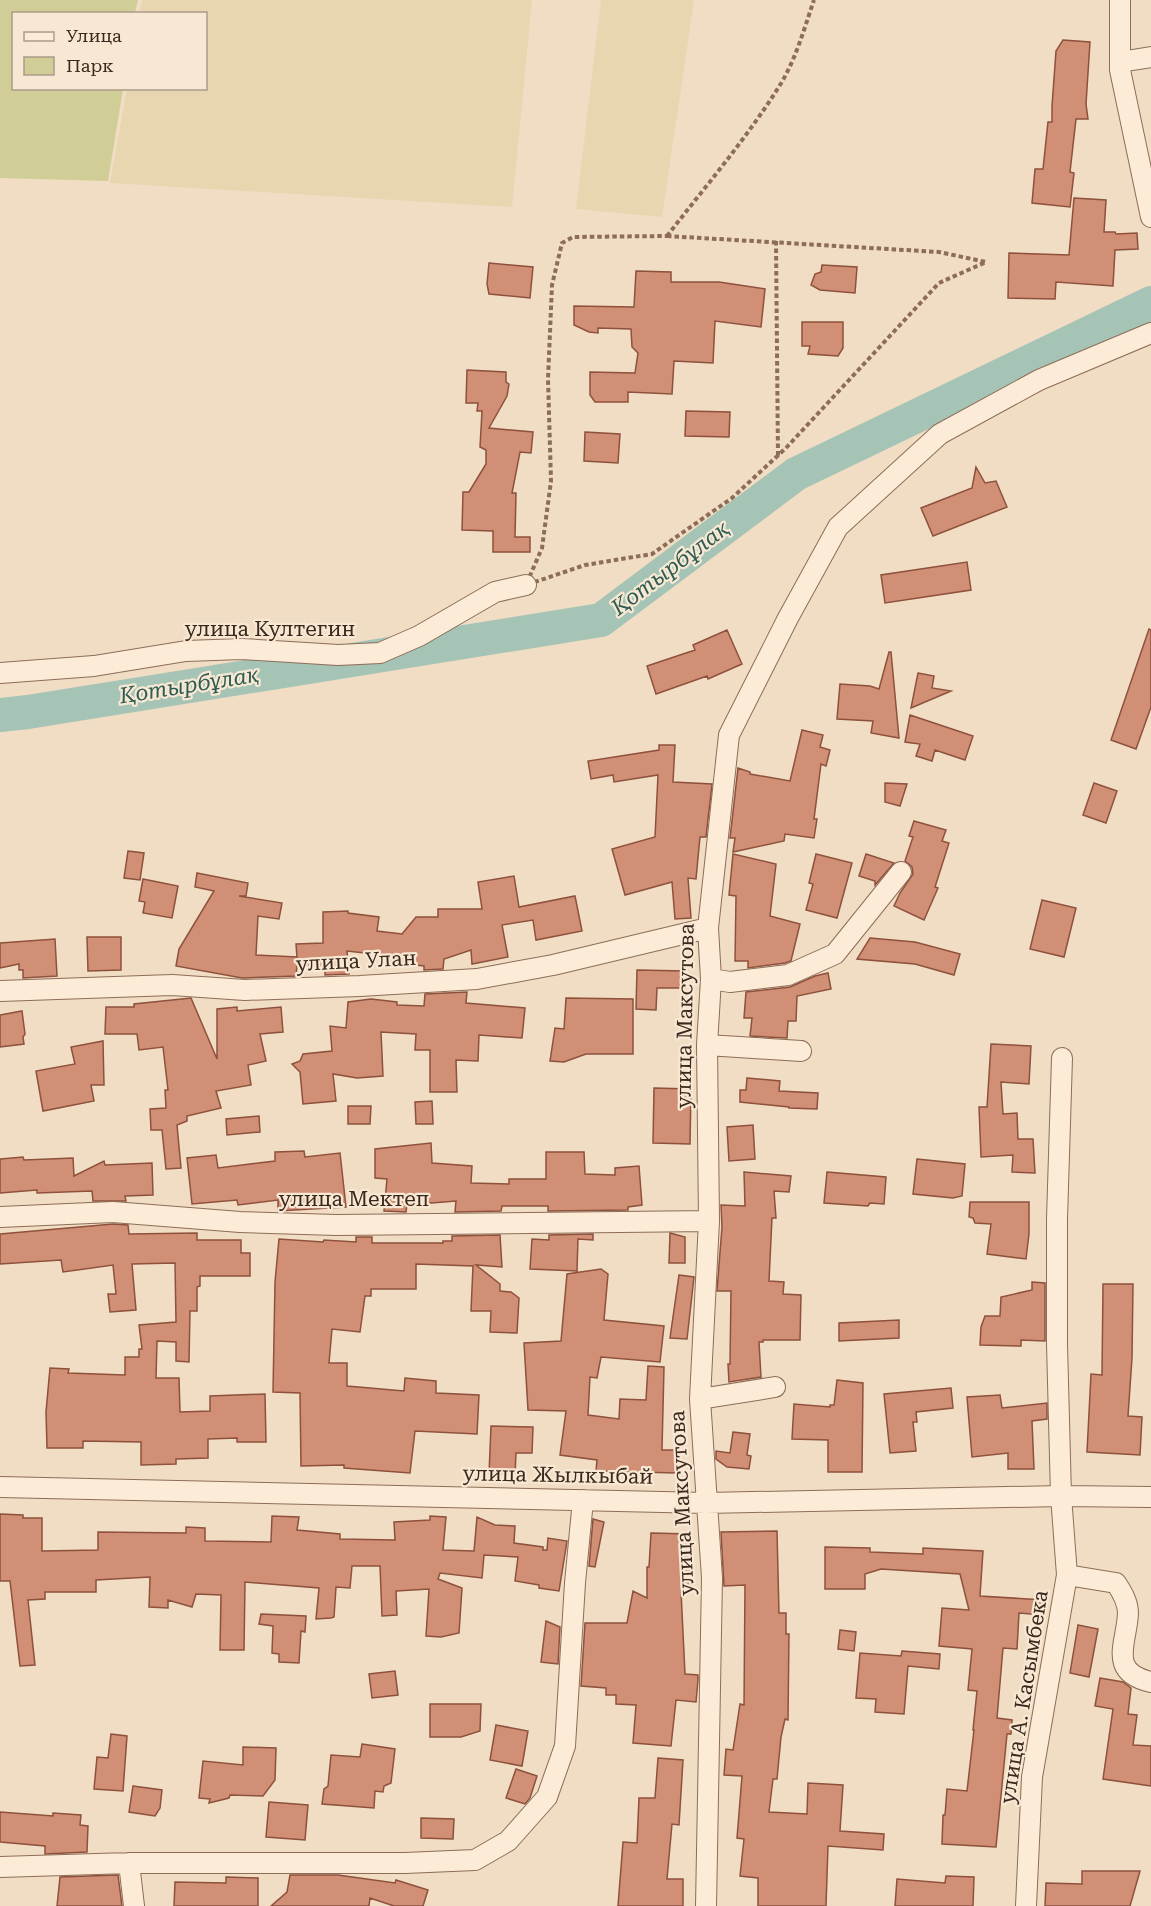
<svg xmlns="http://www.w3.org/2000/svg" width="1151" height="1906" font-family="'Roboto Serif',serif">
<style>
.farmland{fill:#e7d6b0}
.green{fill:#d0ce96}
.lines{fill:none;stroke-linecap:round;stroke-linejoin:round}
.river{stroke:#a5c4b6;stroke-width:34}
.building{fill:#d18f76;stroke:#8d513c;stroke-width:1.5}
.minor-casing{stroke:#8d6d58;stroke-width:22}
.path{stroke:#8d6d58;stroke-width:4;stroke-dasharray:4.5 3;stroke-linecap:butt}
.minor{stroke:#fbebd7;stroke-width:20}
.labels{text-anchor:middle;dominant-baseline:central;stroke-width:4.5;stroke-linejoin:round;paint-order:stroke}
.street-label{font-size:21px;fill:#3b281d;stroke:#f8e8d3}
.water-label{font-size:22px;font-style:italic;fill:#2c5c52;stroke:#f8e8d3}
</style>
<rect width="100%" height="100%" fill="#f1ddc3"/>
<path class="farmland" d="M142 0H532L512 207 110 183 127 89 206 88V14L139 13Z
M601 0H694L662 217 576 209Z"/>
<path class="green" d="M0 0H138L135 13 14 14V88L123 89 108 181 0 178Z"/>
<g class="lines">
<path class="river" d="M0 715 28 712 601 620 796 474 1151 303"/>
</g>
<path class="building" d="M1063 40 1090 42 1086 104 1088 119H1076L1070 172 1074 173 1070 207 1032 203 1035 169H1043L1048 122H1052V106L1056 51Z
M1074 198 1106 200 1104 232H1115L1116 234 1137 233 1138 249 1115 250 1113 286 1056 282 1055 299 1008 298 1009 253 1069 255Z
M489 263 533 267 530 298 489 294 487 284Z
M822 265 857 267 855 293 820 290 811 285 815 274 821 272Z
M636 271 671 272V282H719L765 289 761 327 715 321 713 363 674 361 672 394 628 392V402H595L590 395V372L635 373 638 353 632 347 631 329 598 328V333L589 332 574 325V306L634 307Z
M802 322H843V348L838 356 808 354 810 346H802Z
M467 370 506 372V382L509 384 507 396 489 428 533 432 531 453 520 452 512 493H516L515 537H530V552H493V531L462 530 463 492H469L486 464V450L480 447 482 411H477L478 403H466Z
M686 411 730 412 729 437 685 436Z
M585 432 620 434 618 463 584 461Z
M976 467 985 483 996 481 1007 507 933 536 921 508 972 488Z
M967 562 971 590 885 603 881 575Z
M1149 629 1151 630V707L1136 749 1111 740Z
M727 630 742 664 708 679 707 676 656 694 647 666 695 650 693 645Z
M889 652H891L899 738 871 733 873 721 837 719 840 684 870 686 879 689Z
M918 673 934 676 932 688 951 691 911 708Z
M910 715 973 736 965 760 935 750 932 761 916 756 920 744 905 742Z
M802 730 823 735 820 747 830 750 826 766 821 764 814 819H817L814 838 785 834 784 841 733 852 735 838H730L738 768 750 772V774L790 781Z
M659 745H675L673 782 712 784 706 837H700L696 879 688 878 691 918 675 919 672 882 625 895 612 849 655 837 658 775 614 782 613 775 591 779 588 761 659 750Z
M885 783 907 784 900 806 885 802Z
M1094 783 1117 791 1106 823 1083 815Z
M914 821 946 830 942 841 949 843 935 887 938 888 924 920 894 906 900 893 913 874 912 867 905 861 913 837 909 836Z
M128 851 144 853 140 880 124 878Z
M733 854 776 864 770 916 800 924 791 961 785 963 748 968V961H735L736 896 729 895Z
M816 854 852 863 837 918 806 910 813 884 809 883Z
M866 854 894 863 875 885V881L859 876Z
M197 873 248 883 246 896H239L282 903 279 919 258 916 256 955 297 957 296 944 323 943V912L348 911V913L379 917 377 931 402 934 416 917H438V909H482L478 882 514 876 519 907 575 896 582 931 536 940 533 920 502 925 508 957 472 964 471 950 444 959 443 969 424 970V966L391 962 392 956 347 951 349 974 325 975V965H297L296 976 242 978 176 966 179 949 214 891 195 887Z
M143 879 178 886 172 918 143 913 145 902 139 901Z
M1042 900 1076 908 1064 957 1030 949Z
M87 937H121V970L88 971Z
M870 938 915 942 960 954 954 975 915 964 857 959Z
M55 939 57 976 23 978V970H19V964L0 968V943Z
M637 970 685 971V988H657L656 1010 636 1009Z
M828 973 831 989 797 996 796 1021H788L787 1038 750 1036 752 1018H744L746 992 790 987 815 976Z
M467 992 466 1003 525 1008 522 1038 479 1035 478 1061 456 1060 457 1092H430V1050H415L416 1034 381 1032 383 1076 357 1078 333 1074 336 1101 303 1104 300 1072 292 1064 300 1061 303 1054 332 1051 330 1026 346 1028 348 1002 371 999 397 1002V1005L424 1006 425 994Z
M191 998 217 1059V1009L237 1007V1011L281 1007 283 1032 260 1034 266 1061 248 1065 251 1085 216 1091 221 1108 187 1116V1121L177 1125 181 1168 166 1169 162 1130H151L150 1109 166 1108 165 1090H168L163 1047 139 1050 137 1034H105L106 1007H134V1004Z
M566 998 633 999V1054H586L564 1062 550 1061 555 1028 564 1029Z
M22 1011 25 1034 23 1037 24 1044 0 1047V1015Z
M103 1041 104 1085H91L94 1101 43 1111 36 1071 75 1064 71 1047Z
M991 1044 1031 1046 1029 1084 1001 1082 1003 1114 1017 1113 1018 1139H1033L1035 1173 1012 1172 1013 1155 981 1157 979 1107H987Z
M747 1078 780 1081 779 1091 818 1093 817 1109 789 1108V1107L740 1102V1090H746Z
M654 1088 691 1089 690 1144 653 1143Z
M432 1101 433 1124H416L415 1102Z
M348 1106H371L370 1124H348Z
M259 1116 260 1132 227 1135 226 1119Z
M753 1125 755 1159 729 1161 727 1127Z
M431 1143 432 1163 472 1166 471 1183 509 1184V1179H546V1152H584L585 1174 615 1175V1168L639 1166 642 1205 628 1207V1210L548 1211V1206H502L501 1211 455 1212 456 1201 407 1205 406 1212 384 1211 387 1179 375 1178V1149Z
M304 1151 305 1157 340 1153 346 1207 278 1211V1200L238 1205 237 1200 192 1204 187 1158 216 1155 218 1168 275 1161V1152Z
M23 1157 24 1160 73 1158 74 1176 104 1161 105 1165 152 1163 153 1195 125 1196 126 1201H93L92 1191 37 1193V1190L0 1193V1159Z
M917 1159 965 1164 962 1196 953 1198 913 1194Z
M744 1172 791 1176 789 1192 774 1191 776 1218H772L769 1281 784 1282 783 1294 801 1295 800 1340H763V1342H759L761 1377 729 1382 728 1364H730L731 1291H717L722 1227 721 1205 745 1206Z
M827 1172 886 1177 884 1204 870 1203 868 1206 824 1203Z
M970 1202H1029V1234L1026 1259 987 1254 991 1224 975 1223 973 1218 969 1217Z
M113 1224 128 1225 129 1234 197 1233V1240H241V1253H250V1276H200V1286L197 1287V1311H190L189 1362 176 1361V1342L157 1341 156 1378H179L180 1412 210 1411V1396L265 1394 266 1442H237V1438L208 1439V1458L176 1459V1464L141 1465V1442L83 1441V1448H47L46 1412 50 1368 69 1369 68 1373 125 1375V1357H139V1349H142L139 1325 176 1322 175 1263 132 1264 136 1310 110 1312 108 1294H116L113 1265 63 1272 61 1260 0 1264V1234Z
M670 1233 685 1237V1263H669Z
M593 1234V1240L578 1239 577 1271 530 1269 532 1239 549 1240V1235Z
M500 1235 502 1267 476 1265 500 1284V1291L511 1292 519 1298 517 1333 490 1332 491 1311H471L473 1266 416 1264V1289H371V1296H365L360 1332 332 1329 329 1363H347V1386L404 1391 405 1378 436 1381V1393L479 1395 477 1434 415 1431 410 1473 344 1468V1465L301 1466 300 1393 273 1392 275 1282 279 1239 323 1242 324 1240 356 1242V1237H372V1243H443V1241H452V1236Z
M601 1269 608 1274 604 1320 664 1326 660 1362 601 1357 597 1378 590 1377 588 1415 619 1419 620 1399 646 1400 648 1366 664 1367 662 1450H678L677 1473 596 1471 597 1460 560 1455 566 1411 528 1410 524 1343 561 1341 567 1274Z
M679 1275 694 1277 687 1339 670 1338Z
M1032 1282 1045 1283V1341L1021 1340V1346L980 1345 981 1327 985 1316H1000L1001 1297 1032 1290Z
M1103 1284H1133L1132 1358 1128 1416 1142 1417 1140 1455 1087 1452 1091 1374 1102 1375Z
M899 1320V1338L839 1341V1323Z
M837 1380 863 1383 862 1472H828V1440L792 1439 794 1404 830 1407V1405H834Z
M951 1388 953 1408 916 1412 917 1422H913L916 1451 890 1453 884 1394Z
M1000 1395 1002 1408 1047 1403V1419L1032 1421 1034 1469H1008V1453L972 1457 967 1397Z
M491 1426 533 1427 532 1453H516L515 1474H489Z
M733 1432 750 1434 747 1455 751 1456 749 1469 727 1467 716 1459V1451L730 1453Z
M0 1514 23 1515V1518H42V1551L98 1550V1532L186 1533V1527L205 1528V1541L271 1542 272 1516 299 1517 297 1530 340 1534V1539L395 1540 394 1522 430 1520V1516L446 1517 443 1550 474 1551 477 1517 495 1525 515 1526 514 1543 543 1547V1550H547L548 1538 567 1541 559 1591 539 1588V1585L515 1581 518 1557 484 1555 482 1578 440 1573 438 1579 462 1588 459 1633 441 1637 426 1636 429 1589 396 1591 397 1615 382 1616 380 1566H352L350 1588 336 1587 334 1617 331 1618 316 1619 319 1588 245 1582 244 1650H220L221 1595 196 1594 192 1607 168 1600V1608L149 1607 150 1577 96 1580V1592H45V1599L28 1600 35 1665 20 1666 10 1581H0Z
M593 1519 604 1522 595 1567 589 1566Z
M777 1531 779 1613H786V1634H789L788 1720 785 1719 781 1737 777 1779H773L769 1812 807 1814 808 1783 843 1785 840 1831 884 1834 883 1850 828 1846 826 1906H758V1878L740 1876 744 1839 737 1838 742 1776 724 1775 726 1749 733 1750 740 1704 744 1705 745 1585 724 1586 721 1532Z
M651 1533 690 1534 691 1591H681L685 1674 698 1675V1680L696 1702 676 1700 671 1746 633 1743 636 1705 616 1704V1695H606V1688L581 1686 585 1623H627L633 1591 647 1598V1567H649Z
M825 1547 870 1548V1552L923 1554V1548L983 1551 980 1596 1044 1600 1043 1615 1019 1613 1017 1649 1003 1648 997 1718 1012 1720 1011 1734H1007L996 1847 942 1844 943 1815H945L947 1789 967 1791 974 1730H973L977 1691 968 1690 972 1649 939 1646 942 1608 969 1610 960 1574 881 1569 865 1574V1589H825Z
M261 1614 306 1616 305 1632 301 1631 299 1663 279 1662V1654L272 1653 273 1626 259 1624Z
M546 1621 560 1627 558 1664 541 1662Z
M1078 1625 1098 1629 1089 1677 1070 1673Z
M840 1630 856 1632 854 1651 838 1649Z
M902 1651 940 1654 939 1669 908 1666 904 1714 875 1712 876 1699 856 1698 860 1653 901 1656Z
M395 1671 398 1695 372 1698 369 1674Z
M1100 1678 1123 1682 1131 1688 1128 1714 1137 1715 1133 1745 1151 1746V1786L1103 1779 1113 1709 1095 1706Z
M430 1704H481L480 1731 461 1737H430Z
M496 1725 528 1731 522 1766 490 1760Z
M111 1734 127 1736 123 1791 94 1789 97 1757 108 1758Z
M362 1744 395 1749 391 1783 384 1786 383 1792 375 1791 374 1808 322 1804 324 1789 328 1786 331 1755 360 1757Z
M243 1747 276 1748 275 1780 263 1796 230 1795 229 1798 209 1803 210 1799 199 1798 203 1761 243 1765Z
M658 1758 683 1760 679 1825 672 1824 667 1879H683V1906H618L623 1842 637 1843 639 1798H655Z
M516 1769 537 1776 530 1798 525 1804 506 1798Z
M133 1786 162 1790 160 1808 155 1816 129 1812Z
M269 1802 308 1805 305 1840 266 1837Z
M0 1812 53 1816V1813L81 1815 80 1825 88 1826 87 1852 45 1854V1846L0 1842Z
M421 1818 454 1819 453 1839 421 1838Z
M1082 1871H1140L1130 1906H1045L1046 1883 1082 1884Z
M118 1875 122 1906H57L60 1877Z
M290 1875H338L395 1883 396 1880 428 1890 423 1906H394L370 1898 369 1906H271L287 1892Z
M946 1876 974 1877 973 1906H895L897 1879 945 1883Z
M226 1877 258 1878V1906H174L175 1882 226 1883Z"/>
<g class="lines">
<g class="minor-casing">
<path id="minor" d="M1120 0V70L1151 217
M1120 62 1151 57
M0 673 94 666 186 651 242 649 338 655 380 653 419 636 495 592 526 585
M711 979 730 982 788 975 835 954 901 872
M0 991 172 985 245 990 360 986 477 979 553 965 708 928
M707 1045 801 1051
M0 1217 113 1212 240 1222 336 1225 709 1221
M700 1399 775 1387
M0 1487 706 1503 1061 1496 1151 1497
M1067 1575 1116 1583C1122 1592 1128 1602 1128 1613 1127 1643 1107 1672 1151 1682
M129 1863 134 1906
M0 1867 129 1863H405L475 1860 508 1841 547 1797 565 1746 575 1583 583 1500
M706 1906 712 1578 700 1399 709 1221 707 1045 711 979 708 928 729 735 788 618 838 527 940 434 1039 380 1151 333
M1026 1906 1032 1777 1067 1575 1061 1496 1057 1344V1219L1062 1058"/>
</g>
<path class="path" d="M667 236 939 252 986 262 939 283 786 448 732 498 652 554 585 565 526 585 542 548 551 481 548 379 552 285 562 243 573 237Z
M667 236C705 187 747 138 780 85 796 59 804 29 814 0
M776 241 778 456"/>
<use href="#minor" class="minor"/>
</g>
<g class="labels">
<g class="street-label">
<text x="270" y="629">улица Култегин</text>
<text transform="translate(356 961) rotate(-3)">улица Улан</text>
<text transform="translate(685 1016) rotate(-89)">улица Максутова</text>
<text x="354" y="1199">улица Мектеп</text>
<text transform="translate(558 1475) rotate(1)">улица Жылкыбай</text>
<text transform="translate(682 1503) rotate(-93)">улица Максутова</text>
<text transform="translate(1024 1697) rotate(-81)">улица А. Касымбека</text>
</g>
<g class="water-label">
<text transform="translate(670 568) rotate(-37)">Қотырбұлақ</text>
<text transform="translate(189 685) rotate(-9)">Қотырбұлақ</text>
</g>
</g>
<rect x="12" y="12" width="195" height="78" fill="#f8e8d3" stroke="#ac9b8a" stroke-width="1.5"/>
<rect x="24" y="32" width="30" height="9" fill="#fbebd7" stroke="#ac9b8a" stroke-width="1.5"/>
<text x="66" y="42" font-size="18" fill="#3b281d">Улица</text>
<rect x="24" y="57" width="30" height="18" fill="#d0ce96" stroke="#ac9b8a" stroke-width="1.5"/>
<text x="66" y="72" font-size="18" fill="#3b281d">Парк</text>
</svg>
